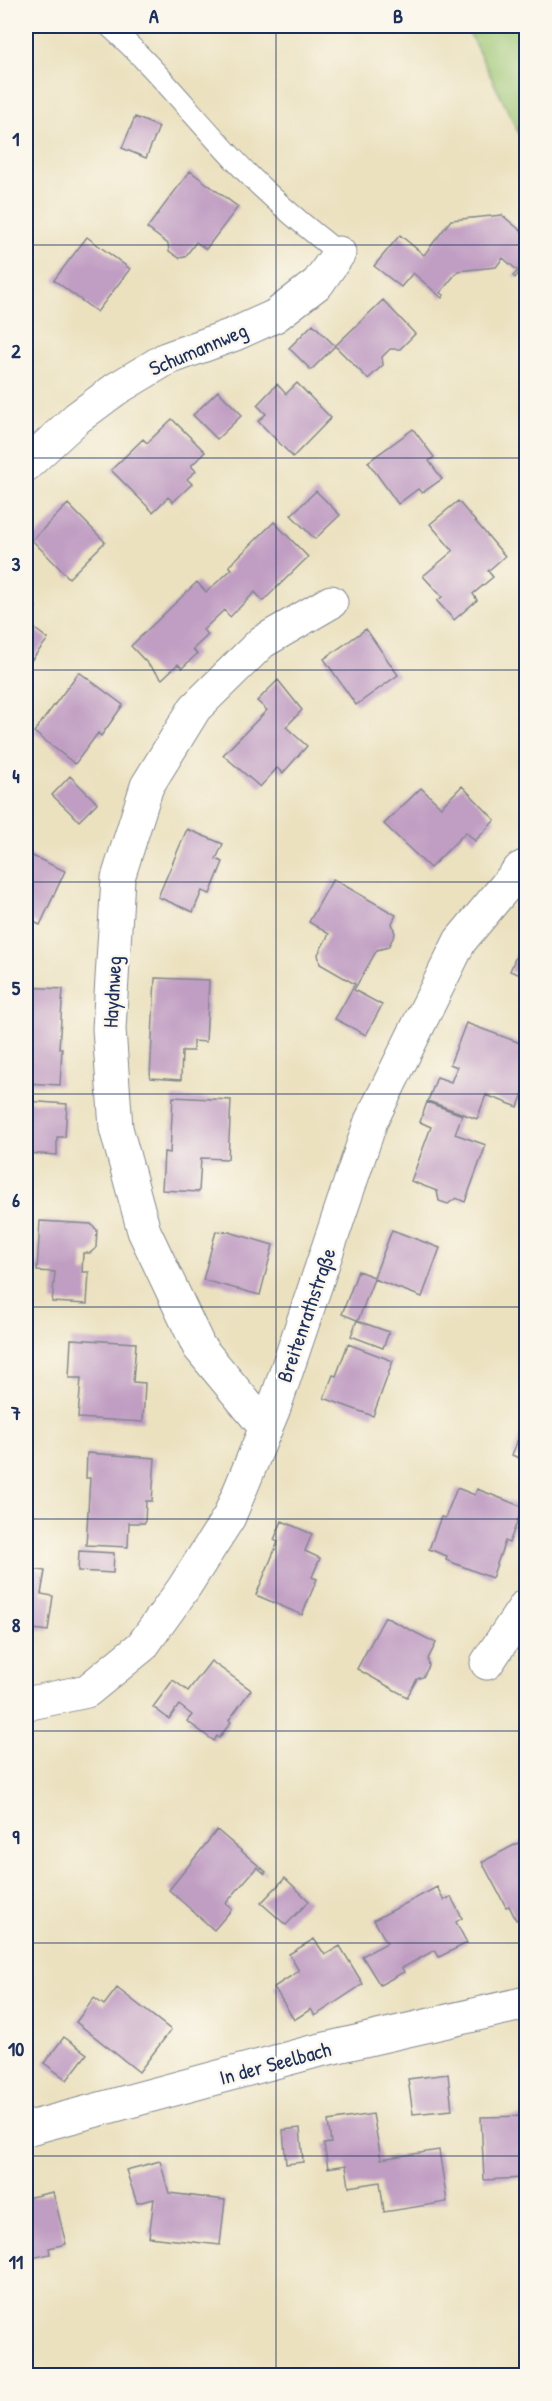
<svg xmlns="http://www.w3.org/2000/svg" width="552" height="2401" font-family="'Patrick Hand',sans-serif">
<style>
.green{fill:#9cc673;stroke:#5c7a68;stroke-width:1.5}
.building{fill:#c09dc3}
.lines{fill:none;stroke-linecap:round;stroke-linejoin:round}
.lane-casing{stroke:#83888e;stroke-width:23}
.street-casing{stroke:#83888e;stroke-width:35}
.lane{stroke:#fff;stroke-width:21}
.street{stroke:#fff;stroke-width:33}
.grid{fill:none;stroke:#1b2f5e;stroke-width:1.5;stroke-opacity:0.55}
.labels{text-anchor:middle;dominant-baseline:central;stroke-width:5;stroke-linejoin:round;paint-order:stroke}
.street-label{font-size:21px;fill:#1b2f5e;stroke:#fbf7ec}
.neatline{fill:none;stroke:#1b2f5e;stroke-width:2}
.grid-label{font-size:20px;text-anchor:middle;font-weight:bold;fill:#1b2f5e}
</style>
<rect width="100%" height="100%" fill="#fbf7ec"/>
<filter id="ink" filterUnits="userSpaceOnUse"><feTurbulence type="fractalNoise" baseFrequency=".0167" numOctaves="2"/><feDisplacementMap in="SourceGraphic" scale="12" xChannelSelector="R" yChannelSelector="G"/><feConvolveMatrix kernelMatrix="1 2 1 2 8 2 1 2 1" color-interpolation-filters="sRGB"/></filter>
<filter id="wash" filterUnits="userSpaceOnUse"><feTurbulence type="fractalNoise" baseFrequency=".008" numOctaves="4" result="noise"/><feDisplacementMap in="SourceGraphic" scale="24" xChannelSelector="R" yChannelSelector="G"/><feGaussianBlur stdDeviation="1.35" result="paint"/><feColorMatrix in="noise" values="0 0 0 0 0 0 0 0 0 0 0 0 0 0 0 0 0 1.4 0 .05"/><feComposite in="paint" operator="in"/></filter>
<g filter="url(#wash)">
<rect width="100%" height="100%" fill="#ebe1bf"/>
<path class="green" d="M466 26H526V148Z"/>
<g id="blocks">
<path class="building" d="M135 117 159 127 146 158 122 148Z
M190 171 238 207 206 249 196 242 185 257 179 258 169 251 168 244 147 228Z
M502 215 526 235V265L515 278 513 276 518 271 503 258 496 267 458 271 440 293 444 295 442 298 413 273 401 287 374 266 400 235 424 255 451 220Z
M87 237 130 269 97 312 54 280Z
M383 300 415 334 400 349H390L382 357 383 365 368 379 335 346Z
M313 324 335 346 311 370 289 348Z
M297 383 331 418 293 457 258 421 266 414 257 405 277 384 286 394Z
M218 391 242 415 217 439 193 415Z
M172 419 205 452 191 466 196 471 187 479 192 484 173 502 168 497 153 512 111 470 143 439 147 443Z
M413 429 434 457 429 461 442 479 422 493 418 489 398 504 368 462Z
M316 491 340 515 315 539 291 515Z
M458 501 505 556 488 571 493 577 473 594 477 600 454 620 437 601 442 597 423 576 453 551 430 524Z
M68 504 105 542 69 578 32 540Z
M274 522 308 557 263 601 255 592 230 617 224 610 203 630 208 635 193 649 197 654 182 668 178 664 162 679 131 646 197 582 206 592 232 569 229 566Z
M26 599 36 607 26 621Z
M26 622 48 639 26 667Z
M366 629 398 675 356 705 324 659Z
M79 672 123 705 101 736 98 733 75 764 34 732Z
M278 680 302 710 286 727 307 746 283 773 277 768 260 787 223 755 267 710 257 701Z
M70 776 97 803 79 821 52 795Z
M462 786 495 820 475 841 466 832 430 868 384 824 421 788 441 807Z
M187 829 223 844 216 859 223 862 210 894 202 891 193 912 158 897Z
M26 853 65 871 40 925 26 918Z
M333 879 396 915 392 923 395 934 388 947 377 950 354 990 382 1005 366 1035 335 1019 355 984 320 964 318 954 329 934 309 922Z
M526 939V977L510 971 522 941Z
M155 978 209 980 206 1042 193 1041V1051H182L181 1080 150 1078Z
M26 987 63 989 59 1048H62L60 1085 26 1083Z
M466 1023 526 1045V1085L518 1107 486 1095 477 1119 428 1101 437 1077 451 1082 457 1067 450 1064Z
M173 1097 231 1100 228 1159 201 1158 199 1192 162 1190 164 1152 170 1153Z
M26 1101 67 1104 65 1137H57V1155L26 1153Z
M427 1102 462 1115 455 1134 486 1145 465 1202 456 1198 448 1204 439 1201 437 1191 411 1181 431 1127 420 1122Z
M40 1221 91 1224 97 1230 96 1248 90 1253H83L82 1272H89L87 1304 52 1302 55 1272 37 1271Z
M392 1230 440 1248 422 1297 374 1279 358 1321 389 1332 383 1348 351 1336 357 1320 342 1314 358 1271 374 1277Z
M216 1231 229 1232 273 1245 260 1295 203 1280Z
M71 1339 136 1343 133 1382 145 1383 143 1422 78 1418 81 1378H69Z
M348 1344 393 1361 373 1416 324 1398 333 1375 336 1376Z
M526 1418V1461L512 1455Z
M87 1453 155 1458 152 1501H146L145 1523H129L128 1547 86 1545 90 1478H86Z
M457 1488 475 1495 477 1489 523 1507 509 1543 505 1541 492 1578 446 1560 447 1556 429 1549 441 1517 445 1518Z
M282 1521 312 1534 305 1551 320 1558 312 1577 317 1579 302 1615 256 1595 278 1542 274 1540Z
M79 1551 114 1553 113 1573 78 1571Z
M26 1568 45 1571 41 1594 53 1596 48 1631 26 1628Z
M385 1617 436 1643 428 1659 429 1666 423 1677 417 1679 407 1697 357 1669Z
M211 1661 251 1690 229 1720 231 1722 219 1738 217 1736 214 1741 187 1721 192 1715 179 1705 169 1719 153 1707 173 1680 188 1691Z
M217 1830 266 1872 265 1874 257 1867 226 1903 232 1909 214 1930 169 1890Z
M526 1839V1915L516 1920 509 1906 506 1907 482 1862Z
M285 1878 309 1901 286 1925 261 1903Z
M437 1887 444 1900 451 1897 462 1918 456 1922 467 1943 439 1957 435 1950 402 1968 404 1972 380 1985 362 1956 387 1943 374 1920Z
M314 1939 325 1955 340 1946 363 1984 315 2016 311 2009 294 2020 274 1987 299 1971 289 1954Z
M117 1988 171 2030 139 2072 76 2022 94 1998 104 2005Z
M64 2037 87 2054 67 2080 44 2063Z
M448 2074 452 2110 413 2114 408 2079Z
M373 2114 381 2159 439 2150 447 2202 384 2212 380 2182 349 2187 346 2165 328 2168 324 2144 331 2143 328 2121Z
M526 2116V2171H523V2178L484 2180 481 2117Z
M300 2128 303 2162 286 2164 283 2130Z
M160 2161 169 2193 225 2200 220 2245 149 2237 154 2199 137 2203 126 2170Z
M53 2192 66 2244 49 2248 50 2254 28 2259 26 2254V2198Z"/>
</g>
</g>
<g filter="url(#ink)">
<use href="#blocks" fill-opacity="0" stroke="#83888e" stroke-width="1.5"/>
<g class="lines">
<g class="lane-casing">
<path id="lane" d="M109 26C161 72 202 128 251 177 279 205 308 229 339 253"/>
</g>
<g class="street-casing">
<path id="street" d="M26 465 77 418 116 389 166 359 235 334 275 316 318 283 339 253
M266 1428 199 1347 144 1231 116 1128 109 1029 118 878 147 786 195 708 262 642 331 602
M487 1663 526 1605
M26 1704 87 1691 142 1646 183 1589 229 1517 274 1408 371 1121 460 941 520 869 526 866
M26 2129 312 2052 526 2003"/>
</g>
<use href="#lane" class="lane"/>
<use href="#street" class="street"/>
</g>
</g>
<path class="grid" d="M276 26V2376M26 245H526M26 458H526M26 670H526M26 882H526M26 1094H526M26 1307H526M26 1519H526M26 1731H526M26 1943H526M26 2156H526"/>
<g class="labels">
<g class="street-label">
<text transform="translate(198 349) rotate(-23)">Schumannweg</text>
<text transform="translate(112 992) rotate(-87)">Haydnweg</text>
<text transform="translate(306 1315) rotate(-71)">Breitenrathstraße</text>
<text transform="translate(275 2063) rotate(-15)">In der Seelbach</text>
</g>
</g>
<rect width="552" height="2401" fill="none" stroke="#fbf7ec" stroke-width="66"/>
<rect x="33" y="33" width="486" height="2335" class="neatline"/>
<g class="grid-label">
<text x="154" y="23">A</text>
<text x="398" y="23">B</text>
<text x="16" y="146">1</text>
<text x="16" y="358">2</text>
<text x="16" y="571">3</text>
<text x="16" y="783">4</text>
<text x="16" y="995">5</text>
<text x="16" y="1207">6</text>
<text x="16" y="1420">7</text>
<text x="16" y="1632">8</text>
<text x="16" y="1844">9</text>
<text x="16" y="2056">10</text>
<text x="16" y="2269">11</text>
</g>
</svg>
